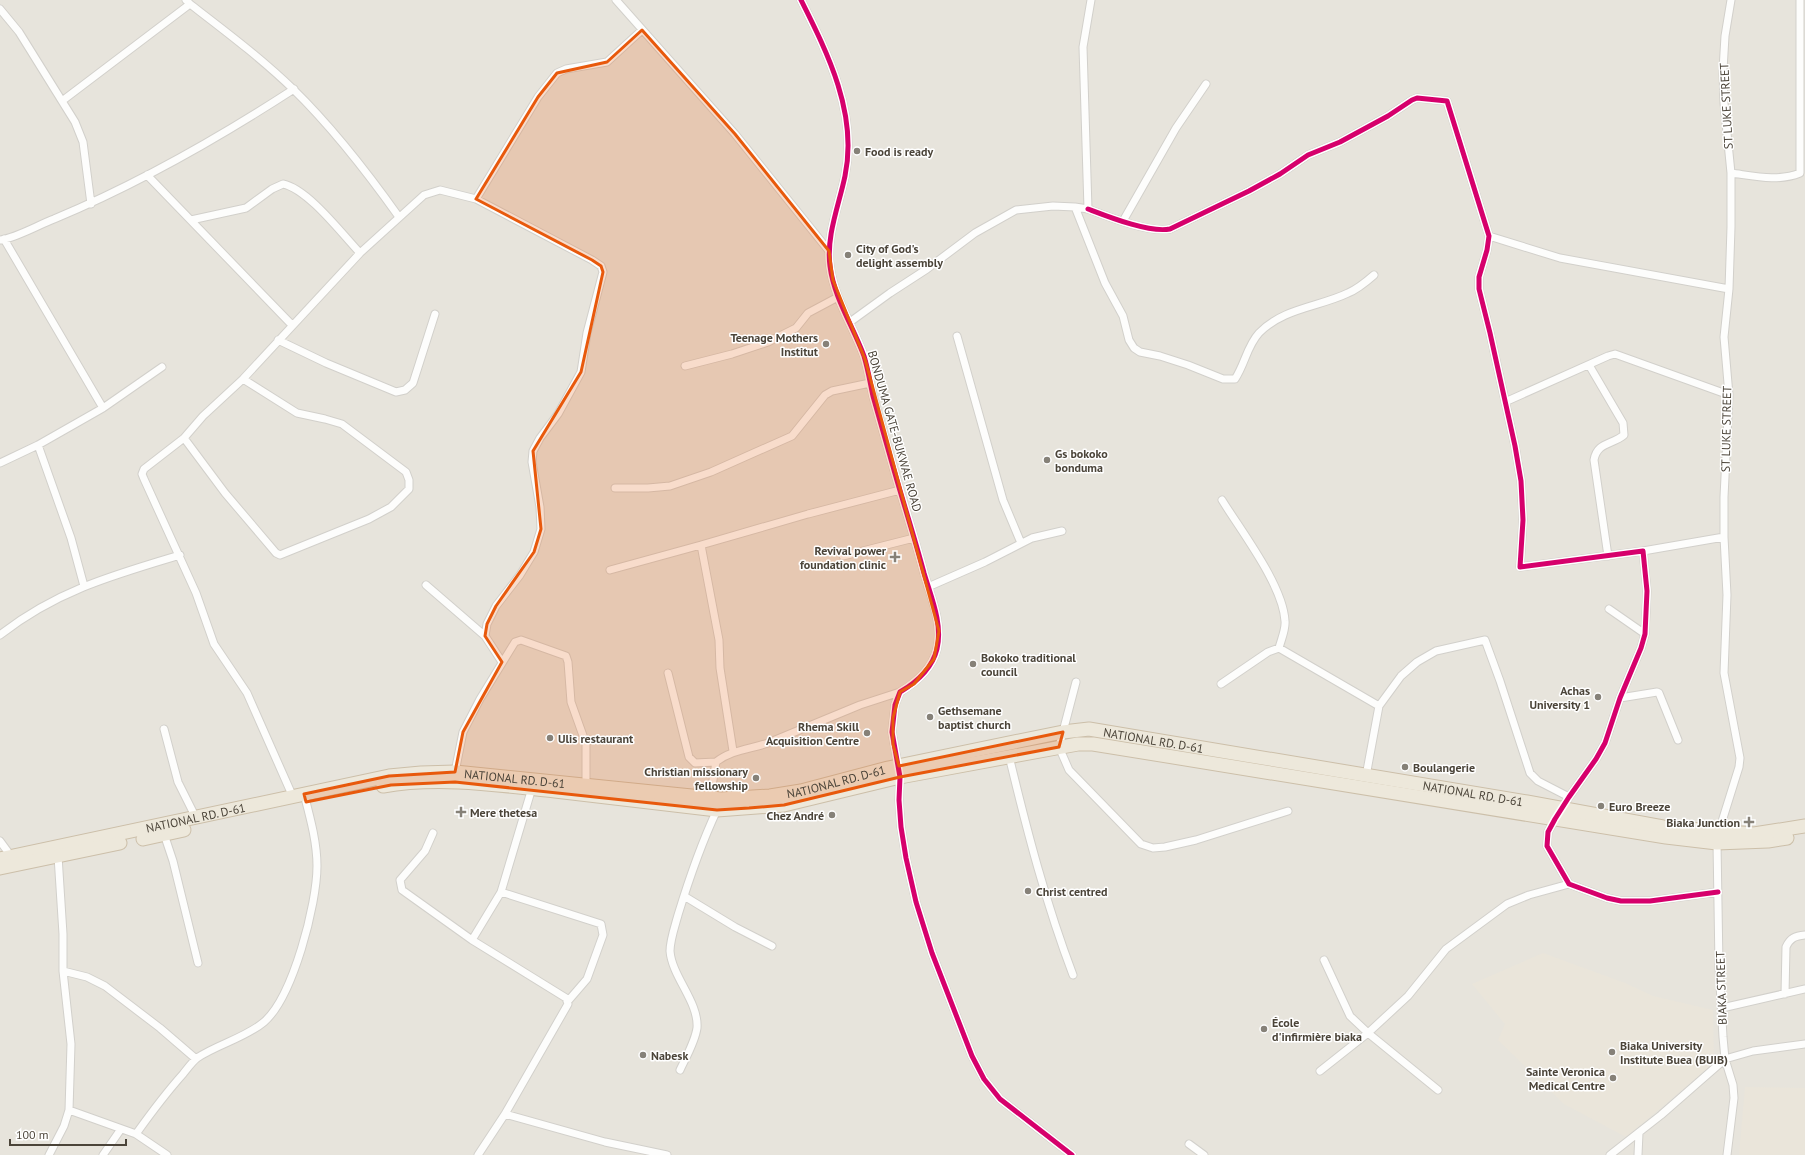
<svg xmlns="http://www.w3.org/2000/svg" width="1805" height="1155" font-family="'PT Sans',sans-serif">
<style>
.residential{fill:#e7e4dc}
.education{fill:#eae5da}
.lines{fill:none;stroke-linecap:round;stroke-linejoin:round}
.street-casing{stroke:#d2d0cb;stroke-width:9}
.highway-casing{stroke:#ccbfa9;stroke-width:15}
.street{stroke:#fdfdfc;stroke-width:7}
.highway{stroke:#ede8db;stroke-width:13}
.cycleway-casing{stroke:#fff;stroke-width:8}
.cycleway{stroke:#d6006c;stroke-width:5}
.marked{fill:#e8590c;fill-opacity:0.2;stroke:#e8590c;stroke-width:3;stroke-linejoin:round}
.poi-dot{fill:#868178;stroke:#fff;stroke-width:1.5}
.labels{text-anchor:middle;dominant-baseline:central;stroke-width:3;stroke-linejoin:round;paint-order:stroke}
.street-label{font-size:12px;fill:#4b4439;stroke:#fff}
.poi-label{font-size:12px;font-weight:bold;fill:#4b4439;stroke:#fff;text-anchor:start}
</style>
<rect width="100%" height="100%" fill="#f4f2ee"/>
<path class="residential" d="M0 0H1805V1155H0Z"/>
<path class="education" d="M1543 953 1625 983 1653 996 1713 1010 1714 1063 1626 1137 1564 1104 1498 1040 1505 1024 1472 984Z
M1745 1087 1805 1088V1155H1739Z"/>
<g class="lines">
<g class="street-casing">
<path id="street" d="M616 0 735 134 829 251
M801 0C828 54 858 114 845 176 839 205 826 236 830 266 834 298 853 326 864 356 868 369 870 382 873 396 880 420 887 446 894 470 904 505 915 539 924 573 931 597 943 624 937 649 932 669 917 682 900 692L895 705 892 732 900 777 899 800 901 827 906 858 916 902 932 953 972 1056 984 1079 1000 1099 1072 1155
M190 4C225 31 261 58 293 89 333 128 367 172 399 217
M0 9 19 32 75 122 83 142 91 204
M62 101 190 4 186 0
M1731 173C1754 176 1778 182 1800 173V0
M147 175 292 325
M476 199 592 260 601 266 603 272 587 333 581 372 558 414 540 438 533 451 532 462 540 507 541 529 534 552 520 575 496 606 487 624 485 636 502 662
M1075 207 1105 283 1123 316 1129 340 1134 348 1140 352 1160 356 1188 365 1223 379H1235C1245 364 1247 346 1259 333 1283 308 1319 307 1348 293 1358 289 1366 282 1374 275
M1088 209C1109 217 1149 233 1170 229L1249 191 1280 174 1308 155 1340 142 1388 116 1412 100 1417 98 1447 101 1489 236 1487 250 1479 277V289L1490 333 1515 446 1521 481 1523 520 1520 567 1643 551 1647 591 1645 634 1641 648 1620 698 1605 743 1596 759 1569 797 1555 819 1548 832 1547 846 1569 884 1607 898 1621 901H1650L1718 892
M191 220 246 208 272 189 283 184C308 189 342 234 360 253
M1123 221 1176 128 1206 84
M1489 236 1560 258 1729 289
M4 239 103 408
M0 240C16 238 38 225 54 219 138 184 217 139 294 89
M850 322 890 293 927 269 975 233 1016 210 1053 206 1075 207 1088 209 1083 47 1091 0
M957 336 1003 500 1021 543
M278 340 326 363 396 392 405 390 413 383 435 314
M1589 365 1623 423 1624 435C1612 445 1597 442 1594 460L1608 556
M685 366 732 354 768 342 796 328 808 313 838 297
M1505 402 1608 356 1615 354 1729 395
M184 438 225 493 276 553 280 555 369 519 391 507 409 489V480L406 472 342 424 325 419 297 413 243 379
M38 445 71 538 84 586
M0 463 38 445 103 408 162 367
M615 488H648L670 486 711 472 792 436 825 395 832 391 870 383
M1222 500C1241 531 1283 585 1285 621 1286 629 1281 640 1279 648
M1643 551 1724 537
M843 556 914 538
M610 570 701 545
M426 585 485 636
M928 587 985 562 1032 538 1062 531
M1609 609 1645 634
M0 635C56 591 113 575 180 555
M668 673 689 757 695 763 716 762
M1076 682 1059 747 1069 770 1141 844 1153 848 1165 847 1196 840 1288 811
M1221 684 1268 652 1279 648 1379 706
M1620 698 1657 692 1659 693 1678 740
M164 729 178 782 196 818
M733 751 720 668 719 640 701 545 808 514 900 490
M1009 756C1027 831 1046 904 1073 975
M455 772 463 732 480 699 515 642 521 640 566 656 568 662 571 702 586 744V785
M1366 776 1379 706 1401 676 1417 662 1436 651 1485 640 1500 681 1530 773 1538 781 1569 797
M293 797 247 693 214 644 196 593 144 479 142 474 144 469 184 438 203 416 243 379 360 253 424 195 440 190 476 199 538 97 557 73 566 69 607 62 642 30
M710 798 716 762C731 750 750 749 768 743L860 705 900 692
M433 833 425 851 400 880 402 890 472 940
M164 834 173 861 198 963
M0 841 11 856
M58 856 63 934V971L87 977 105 986 160 1028 196 1059
M501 892 601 924 603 935 587 979 568 1001
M684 896 735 927 772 946
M1324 960 1350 1016 1368 1033 1438 1090
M63 971 71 1044 69 1110 136 1134 167 1155
M1785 994 1786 947C1790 938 1795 936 1805 935
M1722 1008 1805 989
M680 1070C686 1057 695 1042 697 1028 699 1002 672 977 670 951 670 940 675 926 678 915 689 879 701 844 717 810
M1320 1071 1368 1033 1408 996 1446 949 1507 904 1529 895 1569 884
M505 1114 605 1142 667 1155
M136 1134C151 1113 166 1093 183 1074 187 1069 192 1062 197 1058 218 1044 245 1038 264 1022 293 997 317 904 317 866 317 842 310 817 304 794
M1189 1144 1204 1155
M49 1155 64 1126 69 1110
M103 1155 121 1129
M478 1155 505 1114 568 1004 566 998 472 940 501 892 532 788
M1610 1155 1661 1115 1725 1059 1753 1051 1805 1044
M1638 1155 1639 1133
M1727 1155 1734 1098 1733 1085 1725 1059 1723 1037 1719 966 1717 843 1719 831 1739 767 1740 758 1724 673 1727 595 1724 537V497L1729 395 1724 337 1729 289 1731 227V173L1724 103 1723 70 1725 36 1731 0"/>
</g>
<g class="highway-casing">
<g id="highway">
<path d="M383 786C439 776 499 785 555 791 609 797 663 804 717 810L784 805 900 777 1078 744H1093L1666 837 1717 843 1768 841 1787 838"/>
<path d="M143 839 184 830"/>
<path id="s1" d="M0 859 389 776 421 773 455 772 721 799 770 796 801 791 888 768 1063 732 1089 729 1527 802 1663 827 1754 834 1805 826"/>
<path d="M0 868 120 843"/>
</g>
</g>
<use href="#street" class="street"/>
<use href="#highway" class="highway"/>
<g class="cycleway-casing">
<path id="cycleway" d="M801 0C828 54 858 114 845 176 839 205 826 236 830 266 834 298 853 326 864 356 868 369 870 382 873 396 880 420 887 446 894 470 904 505 915 539 924 573 931 597 943 624 937 649 932 669 917 682 900 692L895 705 892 732 900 777 899 800 901 827 906 858 916 902 932 953 972 1056 984 1079 1000 1099 1072 1155
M1088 209C1109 217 1149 233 1170 229L1249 191 1280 174 1308 155 1340 142 1388 116 1412 100 1417 98 1447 101 1489 236 1487 250 1479 277V289L1490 333 1515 446 1521 481 1523 520 1520 567 1643 551 1647 591 1645 634 1641 648 1620 698 1605 743 1596 759 1569 797 1555 819 1548 832 1547 846 1569 884 1607 898 1621 901H1650L1718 892"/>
</g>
<use href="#cycleway" class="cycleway"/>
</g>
<path class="marked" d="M642 30 735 134 829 251 833 280 865 359 939 631 934 659 914 684 900 692 893 718V744L899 766 1063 732 1059 747 900 777 784 805 749 808 717 810 455 782 391 785 306 802 304 794 389 776 455 772 463 732 502 662 485 636 487 624 496 606 534 552 541 529 533 451 581 372 603 272 601 266 592 260 476 199 538 97 557 73 607 62Z"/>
<g class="poi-dot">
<circle cx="857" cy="151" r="4"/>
<circle cx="848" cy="255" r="4"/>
<circle cx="826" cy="344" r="4"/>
<circle cx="1047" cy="460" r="4"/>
<path d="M893 551h4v4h4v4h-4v4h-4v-4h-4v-4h4z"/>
<circle cx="973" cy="664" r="4"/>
<circle cx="1598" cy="697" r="4"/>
<circle cx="930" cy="717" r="4"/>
<circle cx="867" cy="733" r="4"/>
<circle cx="550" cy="738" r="4"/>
<circle cx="1405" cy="767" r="4"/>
<circle cx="756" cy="778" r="4"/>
<circle cx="1601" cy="806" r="4"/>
<path d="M459 806h4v4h4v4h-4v4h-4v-4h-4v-4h4z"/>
<circle cx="832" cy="815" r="4"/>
<path d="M1747 816h4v4h4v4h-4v4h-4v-4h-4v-4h4z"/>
<circle cx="1028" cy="891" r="4"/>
<circle cx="1264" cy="1029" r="4"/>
<circle cx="1612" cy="1052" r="4"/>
<circle cx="643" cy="1055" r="4"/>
<circle cx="1613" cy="1078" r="4"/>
</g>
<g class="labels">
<g class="street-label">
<text transform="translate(1726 106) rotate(-93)">ST LUKE STREET</text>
<text transform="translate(1726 429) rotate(-89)">ST LUKE STREET</text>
<text transform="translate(895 431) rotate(74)">BONDUMA GATE-BUKWAE ROAD</text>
<text stroke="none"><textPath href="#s1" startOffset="1172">NATIONAL RD. D-61</textPath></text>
<text stroke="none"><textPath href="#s1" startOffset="524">NATIONAL RD. D-61</textPath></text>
<text stroke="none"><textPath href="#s1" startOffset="848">NATIONAL RD. D-61</textPath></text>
<text stroke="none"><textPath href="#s1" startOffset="1496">NATIONAL RD. D-61</textPath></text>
<text stroke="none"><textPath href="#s1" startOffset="200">NATIONAL RD. D-61</textPath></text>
<text transform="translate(1721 988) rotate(-92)">BIAKA STREET</text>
</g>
<g class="poi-label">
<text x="865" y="151">Food is ready</text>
<text x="856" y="248">City of God's<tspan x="856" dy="14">delight assembly</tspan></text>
<text x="818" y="337" text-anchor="end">Teenage Mothers<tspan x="818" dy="14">Institut</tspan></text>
<text x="1055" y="453">Gs bokoko<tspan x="1055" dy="14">bonduma</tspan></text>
<text x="886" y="550" text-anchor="end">Revival power<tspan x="886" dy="14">foundation clinic</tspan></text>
<text x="981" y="657">Bokoko traditional<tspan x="981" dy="14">council</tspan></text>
<text x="1590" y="690" text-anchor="end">Achas<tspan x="1590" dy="14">University 1</tspan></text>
<text x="938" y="710">Gethsemane<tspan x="938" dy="14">baptist church</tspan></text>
<text x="859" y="726" text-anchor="end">Rhema Skill<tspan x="859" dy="14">Acquisition Centre</tspan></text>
<text x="558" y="738">Ulis restaurant</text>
<text x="1413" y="767">Boulangerie</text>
<text x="748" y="771" text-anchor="end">Christian missionary<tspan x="748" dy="14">fellowship</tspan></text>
<text x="1609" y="806">Euro Breeze</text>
<text x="470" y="812">Mere thetesa</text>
<text x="824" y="815" text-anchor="end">Chez André</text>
<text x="1740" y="822" text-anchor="end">Biaka Junction</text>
<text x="1036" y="891">Christ centred</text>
<text x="1272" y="1022">École<tspan x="1272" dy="14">d'infirmière biaka</tspan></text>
<text x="1620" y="1045">Biaka University<tspan x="1620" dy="14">Institute Buea (BUIB)</tspan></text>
<text x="651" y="1055">Nabesk</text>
<text x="1605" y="1071" text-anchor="end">Sainte Veronica<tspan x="1605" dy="14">Medical Centre</tspan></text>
</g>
</g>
<path d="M10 1139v6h116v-6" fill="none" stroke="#4b4439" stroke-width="2"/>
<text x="16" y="1139" font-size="12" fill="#4b4439" stroke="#ffffff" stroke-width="3" paint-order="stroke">100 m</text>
</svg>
